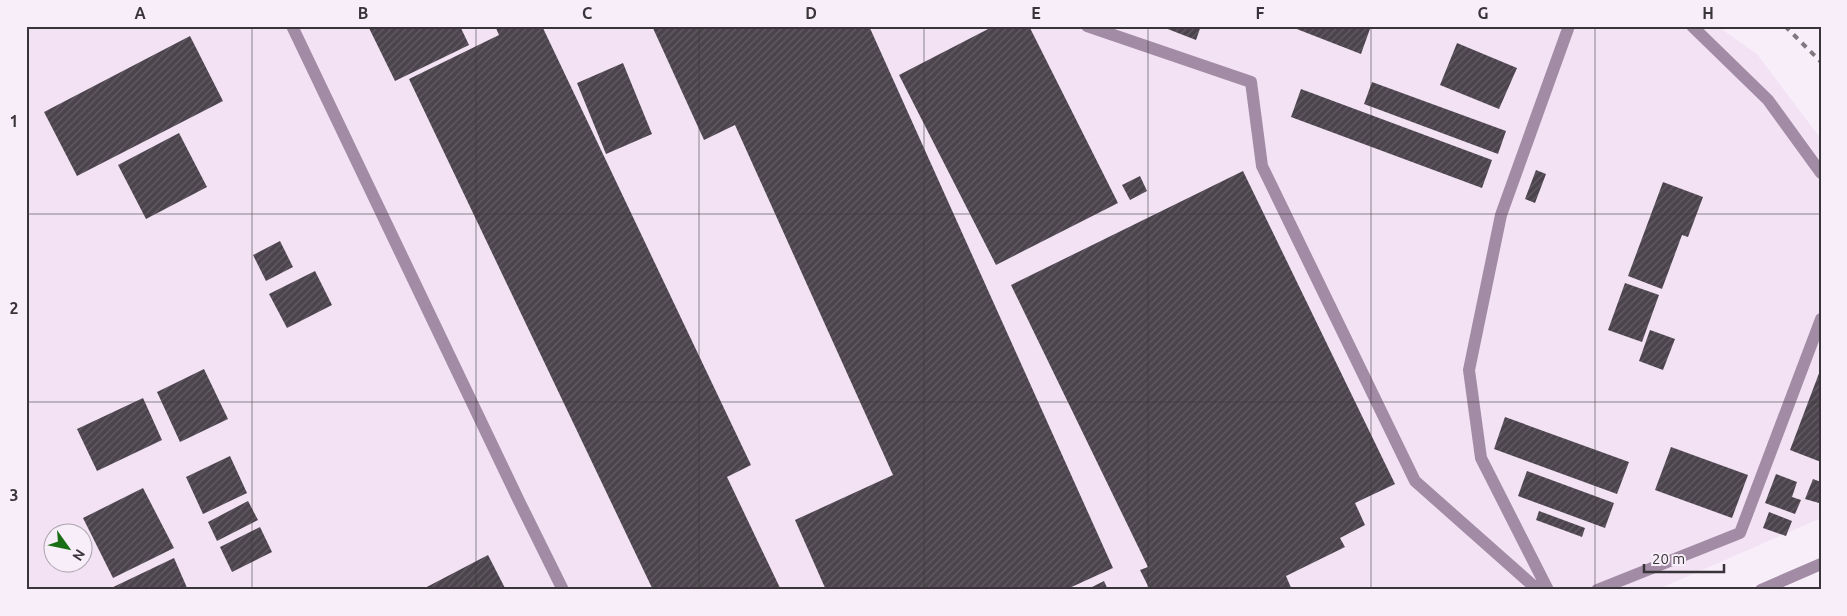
<svg xmlns="http://www.w3.org/2000/svg" width="1847" height="616" font-family="Ubuntu,sans-serif">
<style>
.built{fill:#f2e2f4;fill-rule:evenodd}
.building{fill:url(#building-hatch)}
.lines{fill:none;stroke-linecap:round;stroke-linejoin:round}
.minor{stroke:#a28ca5;stroke-width:12}
.rail{stroke:#7e787f;stroke-width:4;stroke-dasharray:6 6;stroke-linecap:butt}
.grid{fill:none;stroke:#383439;stroke-width:1;stroke-opacity:0.55}
.neatline{fill:none;stroke:#383439;stroke-width:2}
.grid-label{font-size:16px;text-anchor:middle;font-weight:bold;fill:#383439}
</style>
<defs>
<pattern id="building-hatch" width="6" height="6" patternUnits="userSpaceOnUse" patternTransform="scale(1.25)"><rect width="6" height="6" fill="#4c444d"/><path d="M-1 1l2-2M0 6l6-6M5 7l2-2" fill="none" stroke="#645d65"/></pattern>
</defs>
<rect width="100%" height="100%" fill="#f8eef9"/>
<path class="built" d="M26 26H1717L1757 54 1821 139V518L1656 590H26ZM52 534H82V564H52Z"/>
<path class="building" d="M368 26H460L469 45 395 81Z
M495 26H542L751 465 727 477 781 590H653L409 79 499 35Z
M652 26H869L1113 568 1065 590H826L795 520 893 475 735 125 704 140Z
M994 26H1029L1118 203 996 265 899 75Z
M1160 26H1201L1196 40Z
M1289 26H1371L1361 54Z
M190 36 223 101 77 176 44 112Z
M1457 43 1517 68 1499 109 1440 85Z
M623 63 652 134 606 154 577 83Z
M1372 82 1506 131 1498 154 1364 104Z
M1301 89 1492 160 1482 188 1291 117Z
M179 133 207 187 146 219 118 165Z
M1536 170 1546 174 1535 203 1525 199Z
M1243 171 1395 484 1355 503 1365 525 1340 538 1345 547 1286 576 1292 590H1150L1140 570 1148 567 1011 285Z
M1140 176 1147 191 1130 200 1122 185Z
M1663 182 1703 197 1688 237 1682 235 1662 289 1628 276Z
M280 241 293 267 266 281 253 255Z
M315 271 332 305 287 328 269 294Z
M1625 283 1659 295 1642 342 1608 330Z
M1650 330 1675 339 1663 370 1639 361Z
M1821 368V462L1790 450Z
M204 369 228 419 180 442 157 392Z
M143 398 162 440 97 471 77 429Z
M1505 417 1629 462 1617 494 1494 449Z
M1671 447 1748 475 1732 518 1655 490Z
M230 456 247 493 203 514 186 477Z
M1527 471 1614 503 1605 528 1518 496Z
M1776 474 1797 482 1792 497 1801 500 1795 514 1765 503Z
M1813 479 1821 482V498L1819 503 1805 499Z
M143 488 174 548 113 578 83 518Z
M248 501 258 520 217 541 208 522Z
M1539 511 1585 528 1582 537 1536 520Z
M1769 512 1792 521 1786 536 1763 528Z
M260 527 272 552 232 572 220 547Z
M488 555 506 590H421Z
M174 558 188 590H107Z
M1104 581 1108 590H1086Z"/>
<g class="lines">
<path class="minor" d="M292 26 519 501 563 590
M1087 26 1251 82 1262 166 1415 481 1538 590
M1692 26 1768 100 1821 173
M1548 590 1481 458 1469 370 1501 215 1569 26
M1597 590 1740 533 1821 319
M1761 590 1821 564"/>
<path class="rail" d="M1785 26 1821 62"/>
</g>
<path class="grid" d="M252 26V590M476 26V590M699 26V590M924 26V590M1148 26V590M1371 26V590M1595 26V590M26 214H1821M26 402H1821"/>
<rect width="1847" height="616" fill="none" stroke="#f8eef9" stroke-width="55"/>
<g transform="translate(68 548) rotate(123)"><circle r="24" fill="#f8eef9" stroke="#aba4ac"/>
<path d="M0-4L9 19L0 12L-9 19Z" fill="#196d15"/>
<text y="-8" font-size="14" font-weight="bold" text-anchor="middle" fill="#383439">N</text>
</g>
<path d="M1644 564v8h80v-8" fill="none" stroke="#383439" stroke-width="2.5"/>
<text x="1652" y="564" font-size="15" fill="#383439" stroke="#f8eef9" stroke-width="4" paint-order="stroke">20 m</text>
<rect x="28" y="28" width="1792" height="560" class="neatline"/>
<g class="grid-label">
<text x="140" y="19">A</text>
<text x="363" y="19">B</text>
<text x="587" y="19">C</text>
<text x="811" y="19">D</text>
<text x="1036" y="19">E</text>
<text x="1260" y="19">F</text>
<text x="1483" y="19">G</text>
<text x="1708" y="19">H</text>
<text x="14" y="127">1</text>
<text x="14" y="314">2</text>
<text x="14" y="501">3</text>
</g>
</svg>
